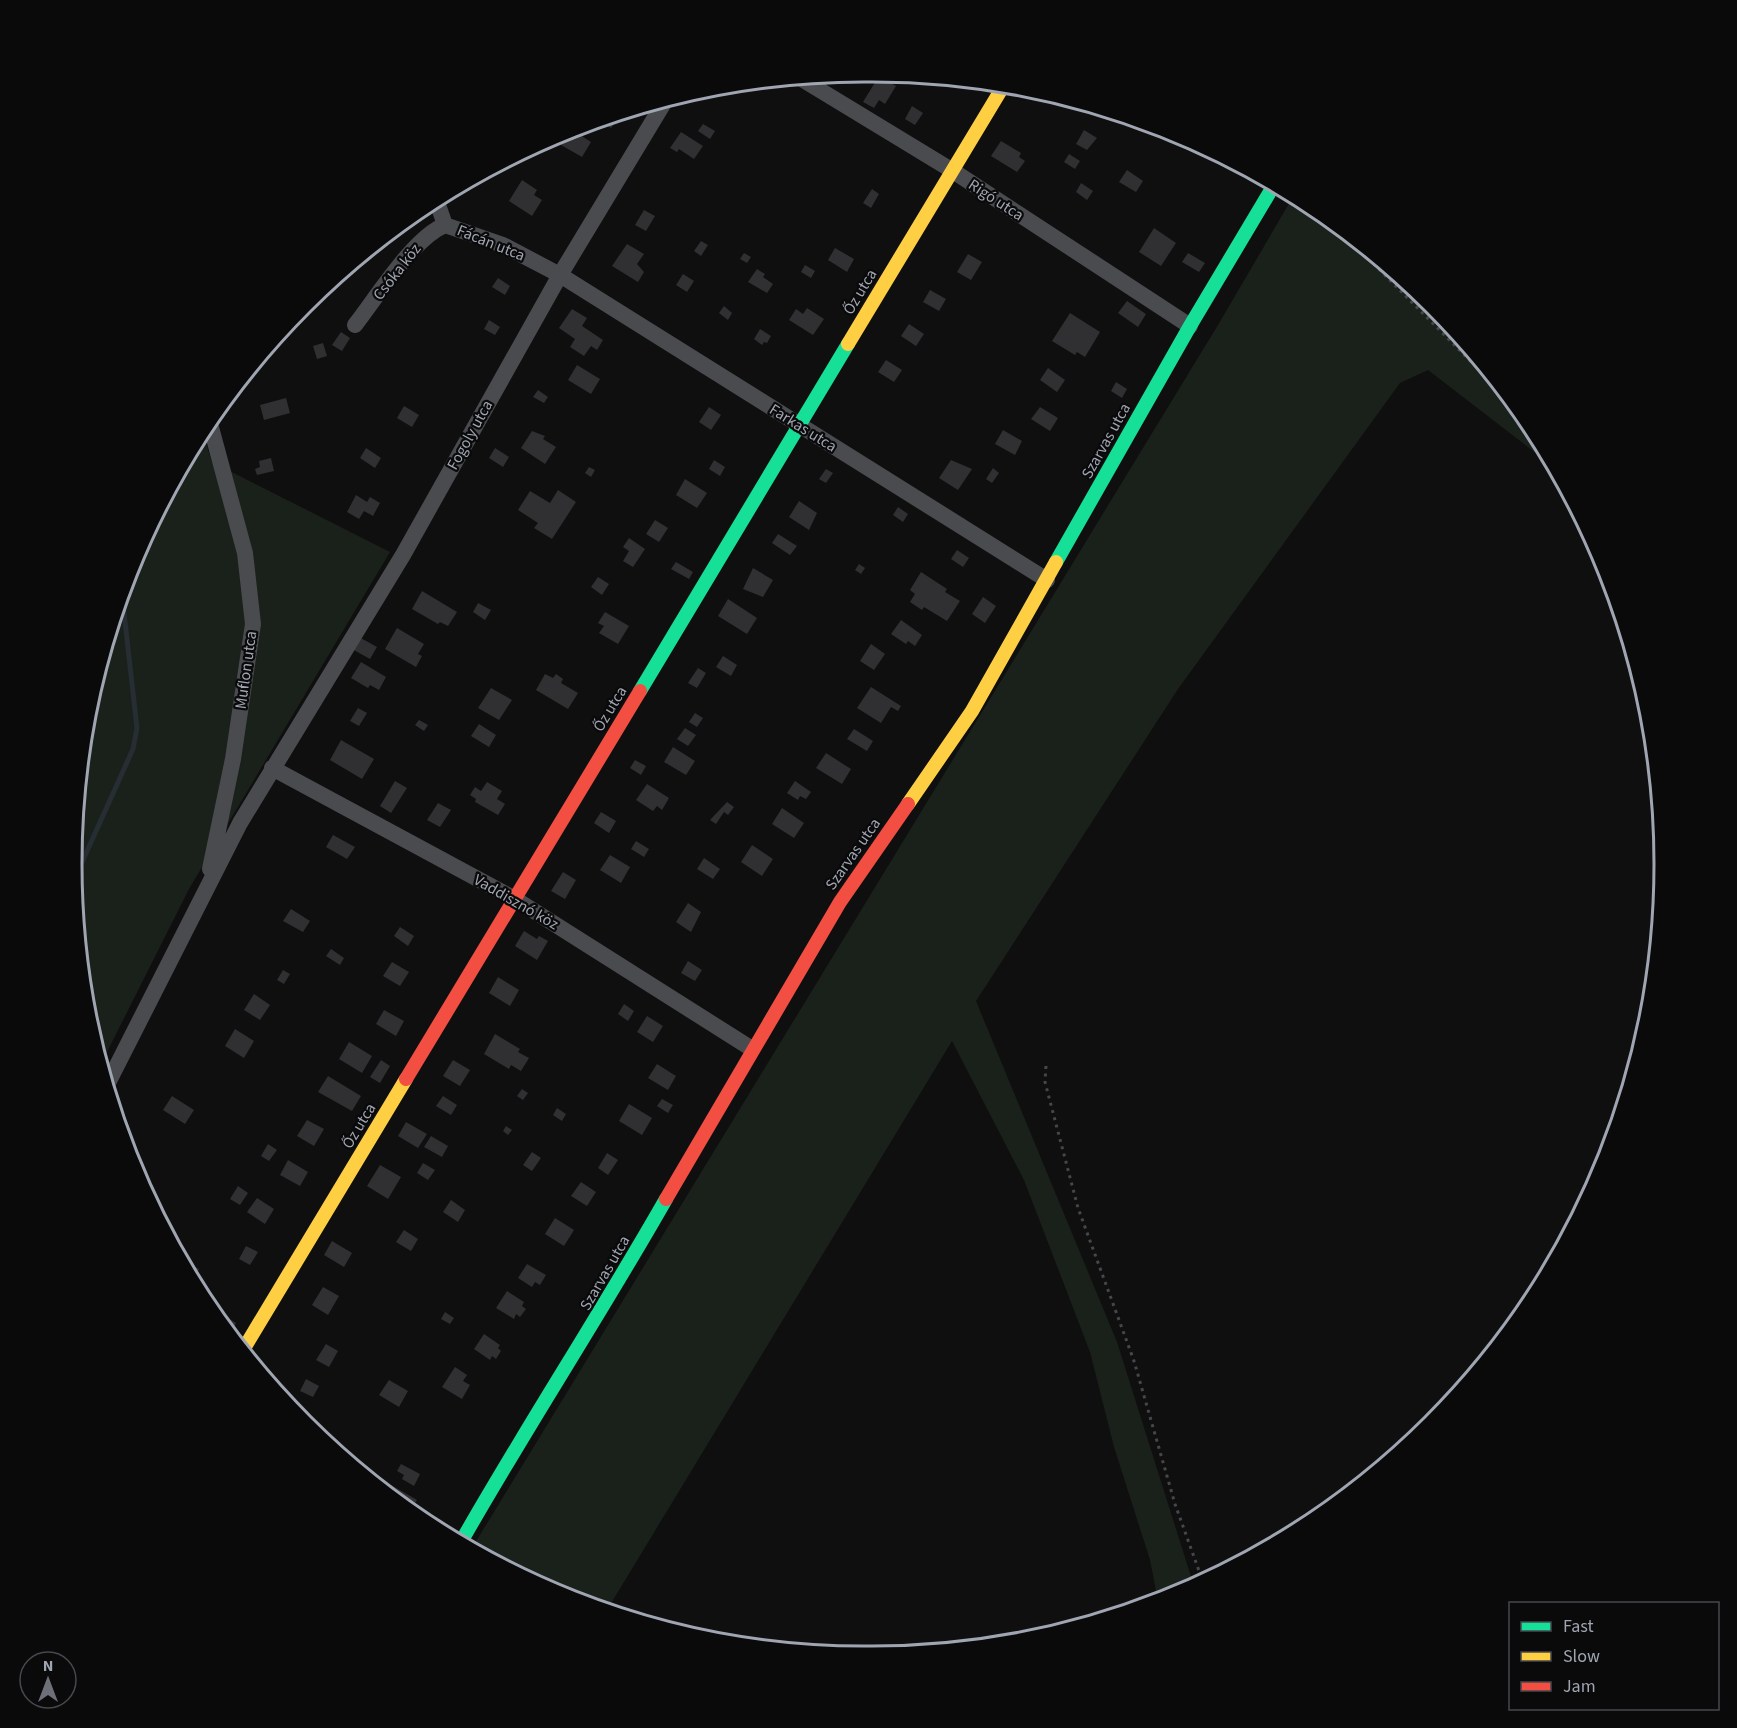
<svg xmlns="http://www.w3.org/2000/svg" width="1737" height="1728" font-family="'Source Sans 3',sans-serif">
<style>
.green{fill:#1a201a}
.lines{fill:none;stroke-linecap:round;stroke-linejoin:round}
.stream{stroke:#262d33;stroke-width:5}
.building{fill:#303033}
.path{stroke:#45474a;stroke-width:3;stroke-dasharray:3 4.5;stroke-linecap:butt}
.street{stroke:#4a4b4f;stroke-width:16}
.fast{stroke:#16e098;stroke-width:14}
.slow{stroke:#ffcf43;stroke-width:14}
.jam{stroke:#f24e42;stroke-width:14}
.labels{text-anchor:middle;dominant-baseline:central;stroke-width:4.5;stroke-linejoin:round;paint-order:stroke}
.street-label{font-size:16px;fill:#a0a5b2;stroke:#0a0a0b}
.rim{fill:none;stroke:#a0a5b2;stroke-width:3}
</style>
<rect width="100%" height="100%" fill="#0f0f10"/>
<path class="green" d="M1294 195 1313 205 1433 304 1531 424 1554 467 1428 370 1400 383 1178 689 976 1001 1117 1342 1194 1586 1158 1601 1150 1560 1114 1447 1090 1352 1024 1180 952 1041 607 1610 561 1596 472 1548 1218 325Z
M202 431 212 462 390 552 189 889 101 1064 87 1019 72 864 87 710 132 561Z
M1618 604 1650 709 1662 837Z"/>
<g class="lines">
<path class="stream" d="M74 880 133 749 137 728 122 595"/>
</g>
<path class="building" d="M879 76 896 86 885 104 879 100 874 108 863 102Z
M912 106 923 113 915 125 905 119Z
M623 113 611 128 599 121 604 119Z
M703 124 715 131 710 139 698 131Z
M1159 127 1176 132 1170 143 1155 134Z
M571 129 591 142 582 157 561 145Z
M1084 130 1097 138 1087 150 1076 144Z
M681 132 703 146 694 159 679 149 677 152 670 148Z
M1001 141 1021 153 1019 157 1025 161 1017 172 991 156Z
M1069 154 1080 161 1075 169 1064 162Z
M1127 170 1143 181 1136 192 1119 182Z
M522 180 537 190 534 195 542 200 532 216 509 201Z
M1081 183 1093 191 1087 200 1076 192Z
M872 189 879 194 871 208 863 203Z
M644 210 655 216 646 231 635 225Z
M1154 228 1176 243 1161 266 1139 252Z
M701 241 708 245 701 256 694 251Z
M627 244 644 254 637 264 644 272 638 282 612 266Z
M835 248 854 259 847 272 828 260Z
M744 253 751 257 747 263 740 259Z
M1188 253 1205 263 1199 272 1182 262Z
M968 254 982 262 971 280 957 272Z
M805 265 815 271 811 278 801 272Z
M757 269 765 274 763 277 773 284 767 293 748 282Z
M683 274 694 281 687 292 676 285Z
M498 278 510 286 505 295 492 287Z
M930 290 946 299 939 311 923 302Z
M1127 301 1146 314 1138 327 1118 313Z
M724 306 732 313 728 320 719 313Z
M807 308 824 319 813 335 789 320 796 309 803 314Z
M572 309 587 318 582 326 603 340 597 350 591 346 584 356 570 347 575 339 559 328Z
M1070 313 1100 332 1085 357 1077 352 1075 355 1052 341Z
M489 320 500 327 495 335 484 329Z
M909 324 924 334 916 346 901 336Z
M760 329 771 336 767 343 764 342 762 345 754 339Z
M341 332 350 338 342 351 332 345Z
M323 343 327 356 317 359 313 346Z
M886 360 902 370 894 382 878 372Z
M577 365 600 379 591 394 568 380Z
M1048 368 1065 380 1057 392 1040 380Z
M1116 382 1127 389 1122 398 1111 391Z
M538 390 548 397 544 403 533 397Z
M286 398 290 413 264 420 260 405Z
M404 406 419 415 412 427 397 418Z
M709 407 721 415 711 430 699 422Z
M1040 407 1058 418 1050 431 1031 419Z
M1003 430 1022 441 1015 455 995 444Z
M532 431 545 436 543 439 556 447 545 464 521 448Z
M366 448 381 458 375 468 360 458Z
M495 448 509 457 503 467 489 458Z
M271 458 274 471 257 475 255 469 260 467 259 461Z
M714 460 725 467 720 476 709 469Z
M951 460 972 469 958 490 939 478Z
M589 467 595 470 591 477 585 473Z
M993 468 999 473 992 483 986 479Z
M826 469 833 473 826 483 819 479Z
M685 479 707 493 697 508 676 495Z
M558 490 576 502 552 539 534 528 538 523 518 510 530 491 550 503Z
M356 495 367 502 370 497 380 503 373 516 364 511 359 519 347 512Z
M799 501 817 513 809 530 789 517Z
M898 507 908 514 903 522 893 515Z
M655 520 668 528 659 542 646 534Z
M778 534 797 546 790 555 772 543Z
M629 538 645 549 633 567 623 561 629 551 623 547Z
M957 550 969 558 963 567 951 559Z
M676 562 693 572 689 579 671 569Z
M859 564 865 568 861 574 855 570Z
M753 568 773 580 763 597 743 589Z
M921 572 947 589 945 592 960 601 947 621 924 607 922 610 910 602 915 594 910 590Z
M598 577 609 584 602 595 591 587Z
M422 591 457 612 448 626 440 622 438 624 412 609Z
M983 597 996 606 985 623 972 614Z
M728 599 757 618 747 634 718 616Z
M478 603 491 610 485 620 473 612Z
M605 612 629 626 618 644 599 633 604 626 598 623Z
M901 620 922 635 915 646 908 641 906 644 891 634Z
M397 628 424 644 418 654 422 656 416 667 385 649Z
M359 637 377 647 370 659 352 649Z
M871 644 885 654 874 670 860 661Z
M723 656 737 665 731 676 716 667Z
M361 662 386 677 379 690 370 685 368 688 351 678Z
M698 668 706 673 697 688 688 683Z
M545 674 553 678 556 674 563 679 561 683 578 693 568 709 536 690Z
M871 687 901 706 898 711 891 707 881 723 857 708Z
M491 688 512 700 499 720 478 708Z
M358 708 367 713 359 726 350 721Z
M695 713 703 718 697 727 689 722Z
M419 720 428 725 424 731 415 725Z
M479 724 496 735 489 747 471 736Z
M685 728 696 735 688 746 677 739Z
M854 729 873 741 867 751 847 739Z
M341 740 374 759 362 779 330 760Z
M673 747 695 761 686 775 664 762Z
M826 753 851 769 842 784 816 768Z
M635 760 646 766 641 775 630 768Z
M395 781 407 788 391 813 380 806Z
M795 781 811 792 806 799 800 796 798 800 787 793Z
M487 782 502 791 497 799 505 804 498 815 475 802 476 799 470 795 475 787 481 791Z
M647 784 669 798 662 810 657 806 653 811 636 800Z
M727 802 734 807 728 815 724 812 716 824 710 820Z
M438 803 451 810 440 827 427 820Z
M782 808 804 823 794 838 772 824Z
M601 812 616 821 609 833 594 823Z
M333 835 355 847 347 859 326 847Z
M636 841 649 849 644 857 631 849Z
M752 845 773 859 762 876 741 862Z
M610 855 630 867 621 883 600 870Z
M704 858 720 869 713 879 697 869Z
M563 872 576 880 565 899 551 891Z
M688 903 701 912 691 932 676 922Z
M291 909 310 921 303 932 283 921Z
M400 927 414 936 408 946 394 936Z
M524 931 537 939 539 936 548 941 537 960 515 946Z
M331 949 344 958 340 965 326 956Z
M688 961 702 970 695 981 681 973Z
M392 962 409 972 400 986 383 976Z
M283 970 290 974 284 984 277 980Z
M498 977 519 990 510 1006 489 993Z
M254 994 270 1005 260 1020 244 1010Z
M624 1004 634 1011 628 1021 618 1014Z
M384 1010 404 1021 396 1036 376 1024Z
M647 1016 663 1026 653 1042 637 1032Z
M235 1029 254 1041 244 1058 225 1046Z
M495 1034 520 1049 518 1052 529 1058 521 1071 511 1065 509 1069 484 1054Z
M349 1042 372 1056 362 1073 339 1059Z
M381 1060 390 1066 380 1083 370 1077Z
M453 1060 470 1070 460 1086 443 1076Z
M657 1064 676 1076 668 1090 648 1078Z
M328 1076 361 1096 352 1111 318 1092Z
M522 1089 528 1093 523 1100 517 1096Z
M172 1096 194 1110 185 1124 163 1110Z
M443 1096 457 1105 451 1115 436 1106Z
M662 1099 673 1105 668 1113 657 1106Z
M629 1104 652 1118 642 1135 619 1121Z
M557 1108 566 1114 562 1121 553 1115Z
M307 1120 324 1129 314 1146 297 1136Z
M406 1122 427 1134 418 1148 398 1136Z
M506 1126 512 1130 508 1135 503 1131Z
M431 1136 448 1146 442 1157 424 1147Z
M268 1144 277 1150 269 1161 261 1156Z
M532 1152 541 1158 532 1171 523 1165Z
M607 1153 618 1160 608 1175 598 1168Z
M288 1160 308 1172 300 1186 280 1175Z
M423 1163 435 1170 428 1180 417 1173Z
M380 1165 401 1177 388 1199 367 1186Z
M581 1182 596 1192 587 1206 571 1196Z
M238 1186 248 1193 240 1205 230 1199Z
M257 1198 274 1209 265 1224 247 1212Z
M451 1200 465 1210 458 1222 443 1212Z
M555 1218 574 1230 564 1246 545 1234Z
M404 1230 418 1239 411 1251 396 1242Z
M332 1241 352 1253 344 1267 324 1255Z
M246 1246 258 1252 250 1265 239 1259Z
M181 1259 199 1269 193 1280Z
M527 1264 546 1275 540 1285 535 1282 532 1287 518 1278Z
M323 1287 339 1296 328 1315 312 1305Z
M507 1291 524 1302 522 1306 526 1309 520 1317 516 1314 514 1319 496 1308Z
M445 1312 454 1318 450 1324 441 1319Z
M221 1314 236 1323 231 1333 218 1319Z
M484 1334 500 1345 498 1348 501 1351 496 1359 492 1356 490 1360 474 1349Z
M326 1344 338 1351 329 1367 316 1360Z
M455 1367 467 1375 463 1381 470 1385 462 1399 442 1387Z
M306 1379 319 1386 313 1397 300 1391Z
M389 1380 408 1391 399 1407 379 1395Z
M401 1464 420 1474 414 1486 402 1479 404 1475 397 1471Z
M391 1485 417 1500 410 1511 387 1492Z"/>
<g class="lines">
<path class="path" d="M1326 216 1521 412
M1636 663 1653 805 1662 836
M1046 1066 1045 1082 1078 1208 1134 1361 1175 1504 1203 1582"/>
<path class="street" d="M800 78 953 171 1190 326
M436 199 445 225 503 245 560 275 1047 580
M355 325C377 297 413 238 445 225
M209 420 245 553 253 624 233 759 210 869
M272 768 515 899 752 1049
M107 1085 240 823 403 555 560 275 665 101"/>
<path class="fast" d="M1056 562 1190 326 1274 185
M640 691 848 344
M461 1542C527 1426 600 1315 666 1199"/>
<path class="slow" d="M848 344 1004 85
M908 804 972 711 1056 562
M243 1350 406 1079"/>
<path class="jam" d="M406 1079 640 691
M666 1199 840 902 908 804"/>
</g>
<g class="labels">
<g class="street-label">
<text transform="translate(996 200) rotate(33)">Rigó utca</text>
<text transform="translate(491 243) rotate(22)">Fácán utca</text>
<text transform="translate(397 272) rotate(-52)">Csóka köz</text>
<text transform="translate(860 292) rotate(-59)">Őz utca</text>
<text transform="translate(803 428) rotate(32)">Farkas utca</text>
<text transform="translate(470 435) rotate(-61)">Fogoly utca</text>
<text transform="translate(1106 441) rotate(-61)">Szarvas utca</text>
<text transform="translate(246 670) rotate(-82)">Muflon utca</text>
<text transform="translate(610 709) rotate(-59)">Őz utca</text>
<text transform="translate(853 854) rotate(-55)">Szarvas utca</text>
<text transform="translate(516 902) rotate(30)">Vaddisznó köz</text>
<text transform="translate(359 1126) rotate(-59)">Őz utca</text>
<text transform="translate(605 1273) rotate(-60)">Szarvas utca</text>
</g>
</g>
<path d="M0 0H1737V1728H0ZM864 82H872A782 782 0 0 1 1654 864V864A782 782 0 0 1 872 1646H864A782 782 0 0 1 82 864V864A782 782 0 0 1 864 82Z" fill="#0a0a0b" fill-rule="evenodd"/>
<path class="rim" d="M864 82H872A782 782 0 0 1 1654 864V864A782 782 0 0 1 872 1646H864A782 782 0 0 1 82 864V864A782 782 0 0 1 864 82Z"/>
<rect x="1509" y="1602" width="210" height="108" fill="#0a0a0b" stroke="#46484e" stroke-width="1.5"/>
<rect x="1521" y="1622" width="30" height="9" fill="#16e098" stroke="#46484e" stroke-width="1.5"/>
<text x="1563" y="1632" font-size="18" fill="#a0a5b2">Fast</text>
<rect x="1521" y="1652" width="30" height="9" fill="#ffcf43" stroke="#46484e" stroke-width="1.5"/>
<text x="1563" y="1662" font-size="18" fill="#a0a5b2">Slow</text>
<rect x="1521" y="1682" width="30" height="9" fill="#f24e42" stroke="#46484e" stroke-width="1.5"/>
<text x="1563" y="1692" font-size="18" fill="#a0a5b2">Jam</text>
<g transform="translate(48 1680)"><circle r="28" fill="#0a0a0b" stroke="#46484e" stroke-width="1.5"/>
<path d="M0-4.5L10 22L0 15L-10 22Z" fill="#6d7079"/>
<text y="-9" font-size="16" font-weight="bold" text-anchor="middle" fill="#a0a5b2">N</text>
</g>
</svg>
